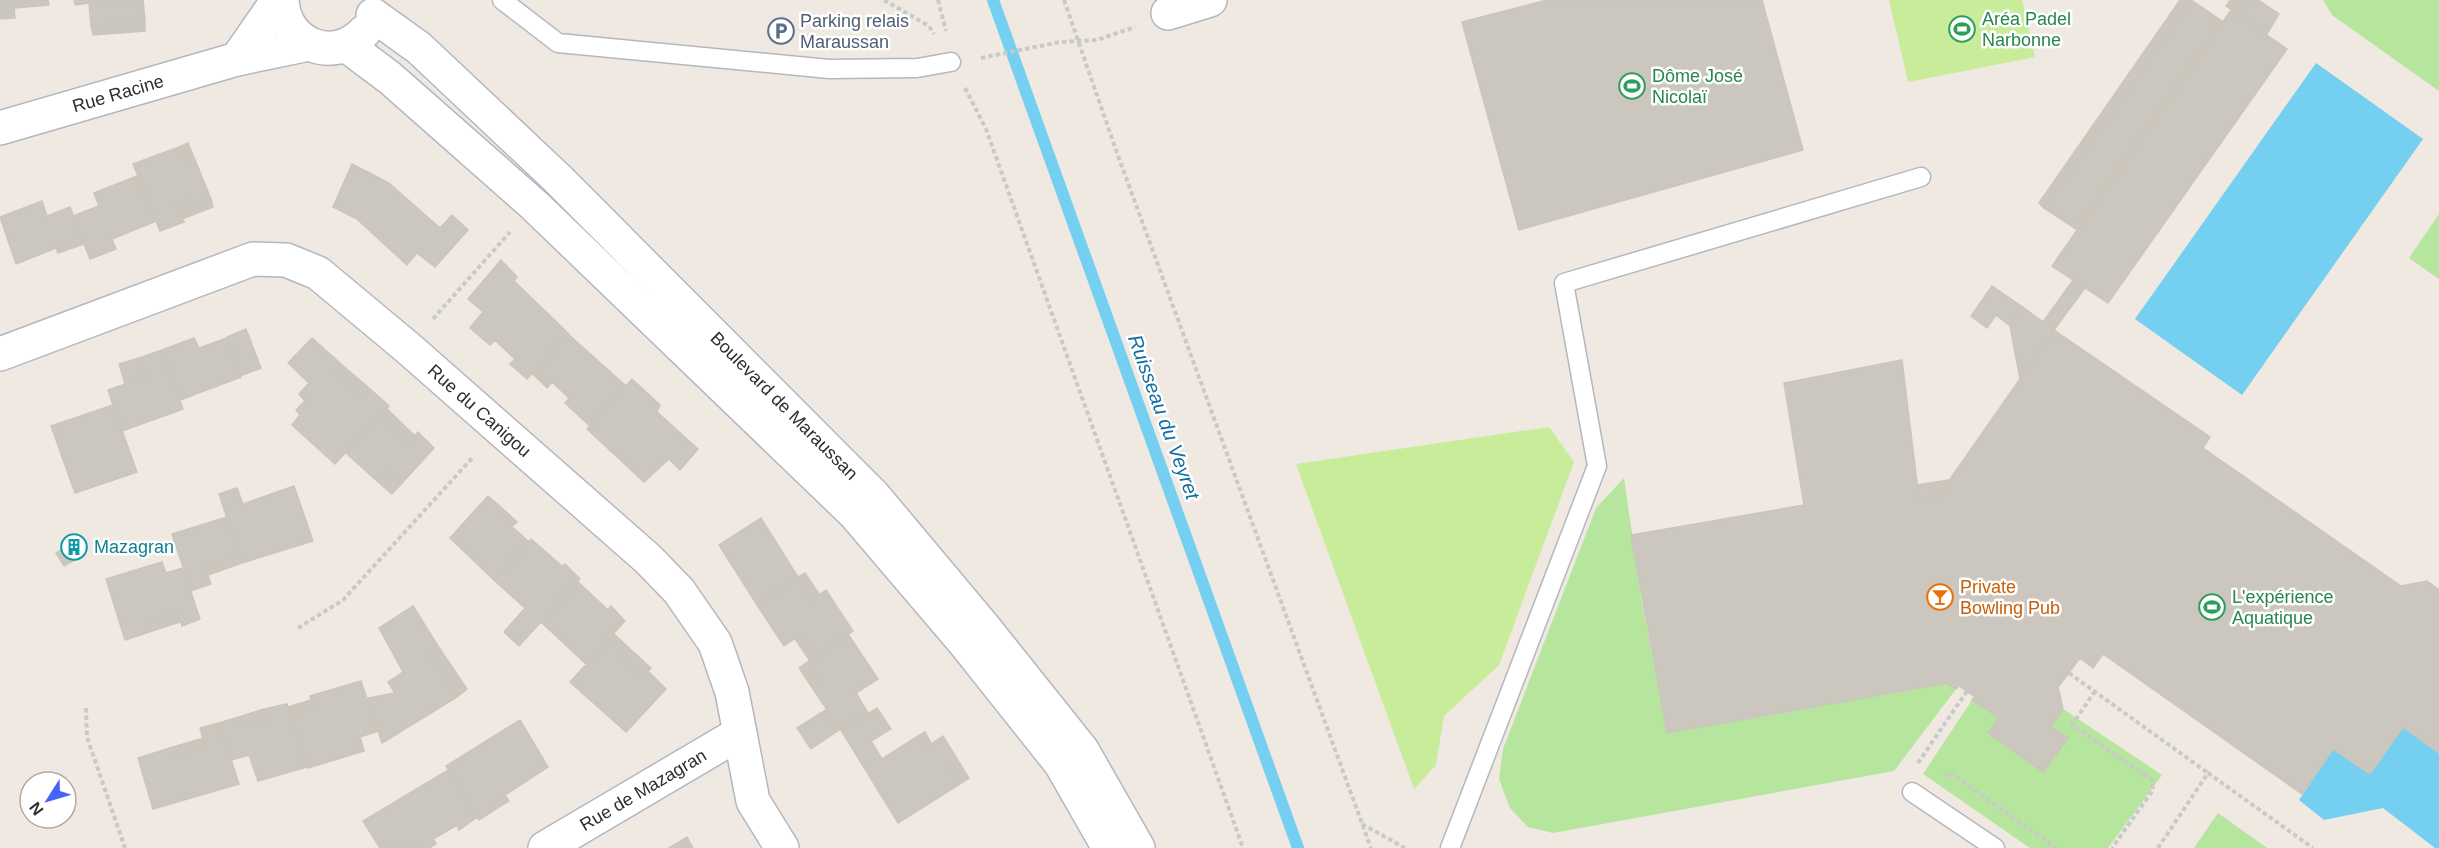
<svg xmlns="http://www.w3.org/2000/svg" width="2439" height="848" font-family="Arial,sans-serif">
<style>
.green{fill:#b6e59e}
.pitch{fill:#c9ec9a}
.water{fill:#75cff0}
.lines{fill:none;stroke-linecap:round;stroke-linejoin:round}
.stream{stroke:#75cff0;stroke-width:12}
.building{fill:#cbc7bf;stroke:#cbc5ba;stroke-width:1.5}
.service-casing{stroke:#b4b7c1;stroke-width:21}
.minor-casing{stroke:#b4b7c1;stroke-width:36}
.secondary-casing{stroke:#b4b7c1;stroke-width:36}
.path{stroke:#c9c9c9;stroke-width:4;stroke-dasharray:4.5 3;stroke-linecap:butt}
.service{stroke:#fff;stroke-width:18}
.minor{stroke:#fff;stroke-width:33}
.secondary{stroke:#fff;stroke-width:33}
.labels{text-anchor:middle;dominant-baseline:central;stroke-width:5;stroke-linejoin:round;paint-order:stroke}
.leisure-label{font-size:18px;fill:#27864d;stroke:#fff;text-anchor:start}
.service-label{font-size:18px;fill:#4e5e75;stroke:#fff;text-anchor:start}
.street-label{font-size:18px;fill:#2e2e2e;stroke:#fff}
.culture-label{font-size:18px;fill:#0d838f;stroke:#fff;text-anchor:start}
.food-label{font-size:18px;fill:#c56008;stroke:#fff;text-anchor:start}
.water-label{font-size:20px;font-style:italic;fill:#0d6fa3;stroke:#fff}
</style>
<rect width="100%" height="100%" fill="#efe9e1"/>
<path class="green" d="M2323 0H2439V91L2332 15Z
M2439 214V279L2409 258Z
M1624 478 1642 602 1667 733 1947 683 1956 689 1894 771 1553 833 1528 827 1510 808 1499 779 1503 749 1596 508Z
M1972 700 1999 718 1989 733 2068 738 2051 726 2063 709 2162 775 2108 848H2030L1923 774Z
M2218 813 2267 848H2194Z"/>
<path class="pitch" d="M1889 0H2022L2035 57 1908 82Z
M1549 427 1574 462 1499 665 1444 716 1436 765 1414 789 1296 464Z"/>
<path class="water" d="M2316 63 2423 139 2242 395 2135 319Z
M2403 727 2439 753V848H2435L2383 808 2324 820 2299 800 2333 749 2370 774Z"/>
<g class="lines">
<path class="stream" d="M993 0 1298 848"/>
</g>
<path class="building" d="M0 0H48L49 5 14 8 15 18 0 19Z
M74 0H143L145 20 91 26 89 3 75 5Z
M1547 0H1762L1803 150 1519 230 1462 22Z
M2180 0H2191L2044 208 2039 203Z
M2191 0 2222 21 2076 229 2044 208Z
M2230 0H2258L2279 14 2267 34 2226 6Z
M2231 10 2287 49 2108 303 2052 266Z
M145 20V31L93 35 91 26Z
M188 143 196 162 187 166 179 147Z
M179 147 187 166 196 162 211 199 189 208 186 200 176 205 184 222 160 231 133 164Z
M352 164 389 183 440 228 452 215 468 230 435 267 417 253 407 265 357 219 333 207Z
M137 176 156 221 112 239 116 249 90 259 73 216 99 206 94 193Z
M211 199 213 207 182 219 176 205 186 200 189 208Z
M42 201 47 216 70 207 84 244 58 253 56 248 16 264 0 217Z
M501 260 517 277 514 281 569 334 527 379 510 364 515 359 495 340 490 345 470 328 483 312 468 299Z
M2073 280 2085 288 2054 330 2043 322Z
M1992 286 2024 308 2010 326 1996 315 1987 328 1971 316Z
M2024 308 2054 330 2020 379 2010 326Z
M246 329 261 368 240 376 227 337Z
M2054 330 2210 437 2203 448 2401 586 2427 581 2439 590V753L2403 727 2370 774 2333 749 2302 794 2103 654 2093 668 2080 658 2058 687 2063 709 2051 726 2068 738 2043 772 1988 733 1999 718 1972 700 1975 697 1959 686 1956 689 1947 683 1667 733 1631 535 1804 505 1784 383 1902 360 1919 499 1939 495Z
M568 334 626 386 590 426 565 403 569 398 552 382 547 388 533 374Z
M194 338 199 348 227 338 241 377 180 400 162 350Z
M312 338 341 364 334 370 361 395 369 388 389 406 335 464 292 425 300 415 296 410 305 401 299 394 309 383 288 363Z
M162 350 183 409 122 431 108 390 146 377 139 358Z
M139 358 146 377 125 384 119 364Z
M341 364 369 388 361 395 334 370Z
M632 379 660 405 657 412 698 449 680 470 669 459 644 482 587 429Z
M113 405 137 472 75 493 51 426Z
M386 408 415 436 408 442 379 416Z
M379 416 408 442 418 432 434 448 402 483 387 470 377 481 346 453Z
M387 470 402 483 392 494 377 481Z
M1949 480 1939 495 1919 499 1917 485Z
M294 486 313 541 242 563 219 494 237 488 243 504Z
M488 496 503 509 498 514 529 542 494 580 450 538Z
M503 509 517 522 512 526 498 514Z
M227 517 240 556 205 567 211 584 191 591 172 534Z
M761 518 798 577 757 605 719 545Z
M531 539 562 566 565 564 580 579 519 646 504 632 525 608 494 580Z
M78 540 85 554 64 566 56 553Z
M240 556 242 563 208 575 205 567Z
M162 562 166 573 183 568 200 619 182 626 178 613 149 621 152 631 125 640 106 579Z
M805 573 819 594 812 600 798 577Z
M798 577 812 600 826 590 853 631 818 655 803 633 784 646 757 605Z
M577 581 608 610 611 606 625 621 586 664 541 622Z
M413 606 440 649 431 656 457 697 382 743 368 698 395 693 388 682 403 672 379 628Z
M178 613 180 622 152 631 149 621Z
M803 633 818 655 810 661 795 639Z
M614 634 630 649 623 657 643 676 648 671 666 689 626 732 570 682Z
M848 634 878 679 856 693 868 713 836 732 825 713 828 711 811 686 818 681 812 672 805 677 799 668Z
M440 649 467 689 457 697 431 656Z
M630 649 651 668 643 676 623 657Z
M812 672 818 681 811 686 805 677Z
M361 681 378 731 360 737 364 751 308 768 290 714 314 708 310 696Z
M311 700 314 708 290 714 288 707Z
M287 704 307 767 258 781 249 755 231 760 219 723 239 717 242 725 267 719 264 709Z
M877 708 891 729 871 741 882 759 918 736 925 748 943 736 959 762 949 767 960 784 898 823 841 730Z
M264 709 267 719 242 725 239 717Z
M827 709 828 711 825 713 836 732 811 749 797 728Z
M520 720 548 767 496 801 499 807 479 820 446 766Z
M219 723 239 784 153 809 138 758 173 747 176 756 205 746 200 728Z
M925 732 931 743 925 748 918 736Z
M204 738 205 746 176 756 173 747Z
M959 762 969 778 960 784 949 767Z
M448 770 477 817 459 830 457 825 433 839 436 844 429 848H380L363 821Z
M505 794 509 801 499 807 496 801Z
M687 837 693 848H669Z"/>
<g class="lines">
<g class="service-casing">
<path id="service" d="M502 0 558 43 829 69 917 68 951 62
M1912 792 1995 848
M1450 848 1597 466 1564 283 1921 177"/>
</g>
<g class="minor-casing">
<g id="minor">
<path d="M1168 13 1210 0"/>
<path d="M237 59 278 0"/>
<path id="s1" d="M0 128 237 59 309 44"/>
<path id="s2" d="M0 354 253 259 286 260 318 273 408 348 648 559 679 591 715 643 732 692 753 801 782 848"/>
<path id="s3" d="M545 848 740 733"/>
</g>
</g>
<g class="secondary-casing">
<g id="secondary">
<path d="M282 0C284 44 333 65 364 32"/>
<path id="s4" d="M373 15 419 48 557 178 874 496 983 626 1082 750 1138 848"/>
<path d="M346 45 390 78 534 205 855 514 964 642 1061 764 1109 848"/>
</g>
</g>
<path class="path" d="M884 0 929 26 934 34
M938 0 946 31
M1064 0 1116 150 1371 848
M981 58 1060 42 1097 40 1135 27
M965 88 986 129 1243 848
M433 319 510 232
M298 628 343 600 474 456
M2069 673 2208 773
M2095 691 2072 725 2152 780 2153 790 2112 848
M86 708 87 737 125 848
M1918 763 1967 691
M1945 777 1949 772 2056 848
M1362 824 1405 848
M2158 848 2208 773 2313 848"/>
<use href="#service" class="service"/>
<use href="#minor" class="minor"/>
<use href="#secondary" class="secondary"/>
</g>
<defs>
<g id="stadium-ring" transform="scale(1.35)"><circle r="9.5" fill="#fff" stroke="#2e9e5b" stroke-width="1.5"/><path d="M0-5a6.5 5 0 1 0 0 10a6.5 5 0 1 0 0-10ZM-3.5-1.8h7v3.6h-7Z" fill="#2e9e5b"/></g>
<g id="parking-ring" transform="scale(1.35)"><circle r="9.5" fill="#fff" stroke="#5c6f8a" stroke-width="1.5"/><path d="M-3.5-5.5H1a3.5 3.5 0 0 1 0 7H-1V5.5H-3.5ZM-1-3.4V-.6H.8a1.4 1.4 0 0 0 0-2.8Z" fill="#5c6f8a"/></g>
<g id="building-ring" transform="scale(1.35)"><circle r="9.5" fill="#fff" stroke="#0f9aa8" stroke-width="1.5"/><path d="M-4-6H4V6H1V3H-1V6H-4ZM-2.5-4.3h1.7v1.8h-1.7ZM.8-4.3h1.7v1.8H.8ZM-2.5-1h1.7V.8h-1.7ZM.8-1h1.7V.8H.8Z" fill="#0f9aa8"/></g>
<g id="bar-ring" transform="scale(1.35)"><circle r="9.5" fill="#fff" stroke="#e8710a" stroke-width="1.5"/><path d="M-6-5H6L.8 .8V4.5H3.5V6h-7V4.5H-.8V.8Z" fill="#e8710a"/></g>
</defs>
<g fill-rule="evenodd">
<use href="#stadium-ring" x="1962" y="29"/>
<use href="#parking-ring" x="781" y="31"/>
<use href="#stadium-ring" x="1632" y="86"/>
<use href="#building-ring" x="74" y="547"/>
<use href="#bar-ring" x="1940" y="597"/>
<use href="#stadium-ring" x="2212" y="607"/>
</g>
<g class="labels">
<g class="leisure-label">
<text x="1982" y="19">Aréa Padel<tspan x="1982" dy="21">Narbonne</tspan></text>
<text x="1652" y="76">Dôme José<tspan x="1652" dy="21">Nicolaï</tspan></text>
<text x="2232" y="597">L'expérience<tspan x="2232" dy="21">Aquatique</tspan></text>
</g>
<g class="service-label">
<text x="800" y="21">Parking relais<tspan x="800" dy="21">Maraussan</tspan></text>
</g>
<g class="street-label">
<text stroke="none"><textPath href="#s1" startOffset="123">Rue Racine</textPath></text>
<text stroke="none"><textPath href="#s4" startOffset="568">Boulevard de Maraussan</textPath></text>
<text stroke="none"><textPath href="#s2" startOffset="550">Rue du Canigou</textPath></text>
<text stroke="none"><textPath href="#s3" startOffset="114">Rue de Mazagran</textPath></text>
</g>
<g class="culture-label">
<text x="94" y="547">Mazagran</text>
</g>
<g class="food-label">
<text x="1960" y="587">Private<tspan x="1960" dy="21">Bowling Pub</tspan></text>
</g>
<g class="water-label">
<text transform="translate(1164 417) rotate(70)">Ruisseau du Veyret</text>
</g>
</g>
<g transform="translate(48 800) rotate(233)"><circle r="28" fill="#ffffff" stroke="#ababab" stroke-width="1.5"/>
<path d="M0-4.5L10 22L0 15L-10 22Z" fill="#4264fb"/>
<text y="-9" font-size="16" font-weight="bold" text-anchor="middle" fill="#2e2e2e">N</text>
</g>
</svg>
